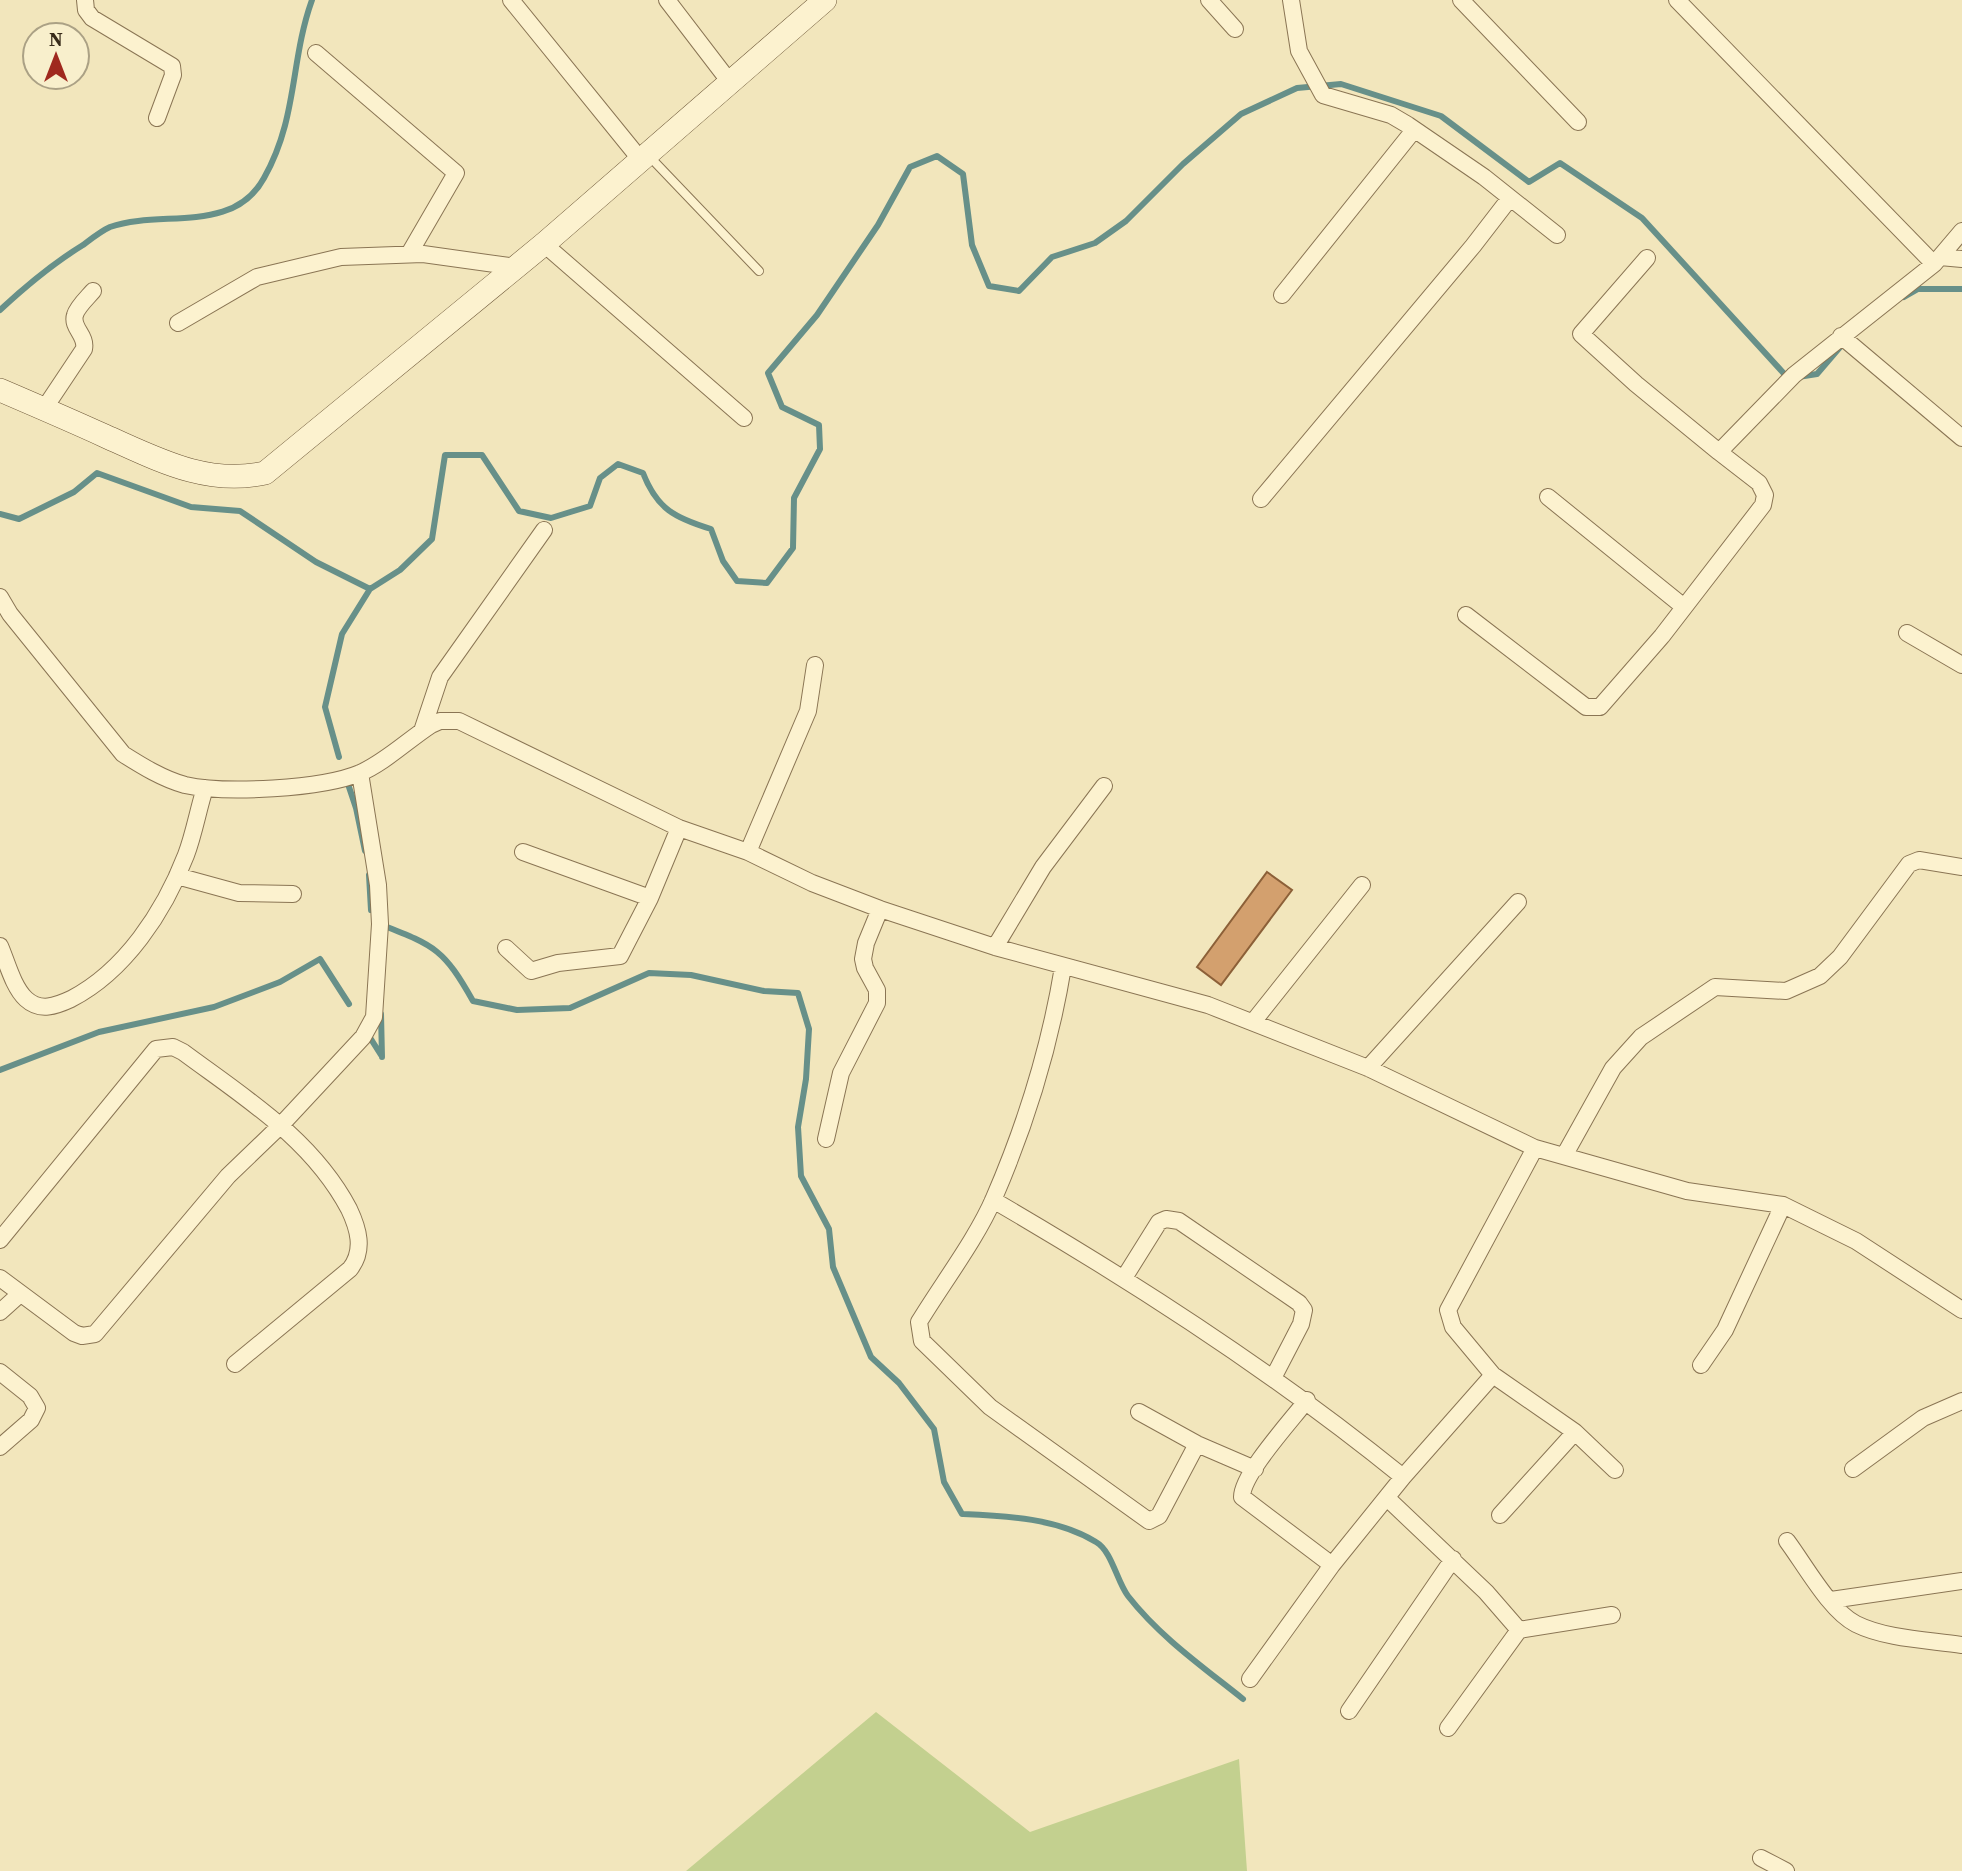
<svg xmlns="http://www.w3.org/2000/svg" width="1962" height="1871" font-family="'Source Serif 4',serif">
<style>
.green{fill:#c3d08f}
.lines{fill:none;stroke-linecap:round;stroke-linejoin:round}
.stream{stroke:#679089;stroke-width:6}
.building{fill:#d3a06e;stroke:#8c6038;stroke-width:2}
.service-casing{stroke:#8a7554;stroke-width:10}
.minor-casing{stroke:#8a7554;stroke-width:18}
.secondary-casing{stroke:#6c5637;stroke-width:24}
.service{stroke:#fcf2cf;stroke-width:8}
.minor{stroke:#fcf2cf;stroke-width:16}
.secondary{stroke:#fcf2cf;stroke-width:23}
</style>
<rect width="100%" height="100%" fill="#f2e6bc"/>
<path class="green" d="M876 1712 1030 1832 1239 1759 1247 1871H686Z"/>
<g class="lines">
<path class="stream" d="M1904 297 1918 289H1962
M0 310C27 285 52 264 83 245 91 239 101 231 110 227 161 209 233 235 264 178 298 118 290 61 312 0
M1798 377 1817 374 1841 346
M0 514 19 519 74 492 97 473 191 507 240 511 316 562 370 589
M339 757 325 707 342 634 370 589 400 570 432 539 445 455H482L519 511 551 518 590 506 600 478 618 464 643 473C657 509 675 518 711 529L723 561 737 581 767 583 793 548 794 498 820 449 819 425 782 407 768 373 817 315 878 225 910 167 937 156 963 174 972 245 989 286 1019 291 1052 257 1095 243 1126 221 1183 164 1241 114 1297 88 1341 84 1441 116 1529 182 1560 163 1642 218 1788 378
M347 781 356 808 365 851
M369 875 371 910
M382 925C436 946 444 950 473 1001L517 1010 570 1008 649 973 691 975 764 991 798 993 809 1029 806 1079 798 1127 801 1176 829 1229 833 1267 871 1357 899 1383 934 1429 944 1482 962 1514C1007 1516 1057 1518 1096 1542 1112 1551 1117 1582 1128 1596 1160 1637 1203 1667 1243 1699
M381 1014 382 1057
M369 1036 381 1055
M0 1070 99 1032 214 1007 280 982 320 959 349 1004"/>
</g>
<path class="building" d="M1267 872 1292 890 1221 985 1197 967Z"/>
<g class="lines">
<g class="service-casing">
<path id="service" d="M649 156 759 271"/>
</g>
<g class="minor-casing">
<path id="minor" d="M85 0 86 10 92 18 172 66 173 75 157 118
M511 0 640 159
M667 0 729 81
M1209 0 1235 29
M1291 0 1299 51 1323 95 1391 115 1408 125 1484 177 1557 235
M1461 0 1578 122
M1677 0 1934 264 1962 231
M316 53 456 173 409 254
M544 244 744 418
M1940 257 1962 259
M1647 258 1581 334 1636 384 1719 452
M1282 295 1414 130
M178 323 257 277 341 257 423 254 516 267
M1841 336 1962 438
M44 409 84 349C87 335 71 328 75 315 77 307 88 297 93 291
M1548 497 1684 607
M1261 499 1473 246 1510 198
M0 597 10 614 123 754C142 766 163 779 185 785 225 794 322 789 360 773 384 763 408 740 431 725L440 721H459L679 828 748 852 812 883 880 909 995 947 1208 1005 1368 1068 1535 1148 1687 1191 1783 1205 1856 1241 1962 1310
M1466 615 1586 707H1600L1662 636 1763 505 1765 495 1759 483 1719 452 1794 375 1934 264
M1907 633 1962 665
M422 731 440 677 544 530
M523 852 650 898
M748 852 808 711 815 665
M177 876 239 893 293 894
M0 946C7 962 13 987 26 999 40 1012 56 1006 71 999 125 971 164 912 186 855 194 834 198 810 205 788
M995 947 1043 867 1104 786
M506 948 531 971 558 963 620 956 650 898 679 828
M1063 967C1050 1046 1026 1124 994 1198 977 1238 942 1284 919 1322L922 1341 990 1407 1149 1521 1159 1516 1197 1444
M1253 1022 1362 885
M1368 1068 1518 902
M826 1139 841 1073 877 1003V990L865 968 863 959 866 943 880 909
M1564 1156 1613 1068 1641 1037 1715 987 1786 991 1820 976 1840 957 1909 864 1919 860 1962 867
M993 1200C1136 1283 1275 1373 1403 1477L1493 1375 1453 1327 1448 1310 1535 1148
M0 1240 156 1049 173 1047 183 1052C245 1098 312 1139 349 1209 358 1228 365 1250 350 1269L235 1364
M0 1278 74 1333 82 1336 95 1334 228 1176 281 1125 363 1037 374 1017 380 924 378 885 360 773
M1124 1278 1159 1222 1166 1219 1179 1221 1299 1303 1304 1310 1301 1324 1273 1378
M0 1312 20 1294
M1701 1365 1725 1330 1783 1205
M0 1372 30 1396 37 1408 31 1420 0 1447
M1493 1375 1575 1432 1500 1515
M1307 1400C1291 1421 1242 1474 1242 1497L1332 1565
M1139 1412 1197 1444 1255 1469
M1575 1432 1615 1470
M1853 1469 1923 1418 1962 1401
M1387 1498 1486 1592 1519 1630 1612 1615
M1787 1541C1805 1565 1830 1611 1856 1624 1886 1639 1929 1640 1962 1645
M1831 1600 1962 1581
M1250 1679 1332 1565 1403 1477
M1349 1711 1453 1559
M1448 1728 1519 1630
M1761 1858 1786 1871"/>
</g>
<g class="secondary-casing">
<path id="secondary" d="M0 390C35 405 70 420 105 436 157 459 206 486 265 473L544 244 825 0"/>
</g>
<use href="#service" class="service"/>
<use href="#minor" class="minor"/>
<use href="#secondary" class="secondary"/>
</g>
<g transform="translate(56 56)"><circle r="33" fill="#f8efcc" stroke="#aba185" stroke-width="2"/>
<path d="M0-5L12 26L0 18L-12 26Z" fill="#9f281e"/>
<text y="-10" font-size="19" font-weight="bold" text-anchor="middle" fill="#382b1a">N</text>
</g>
</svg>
